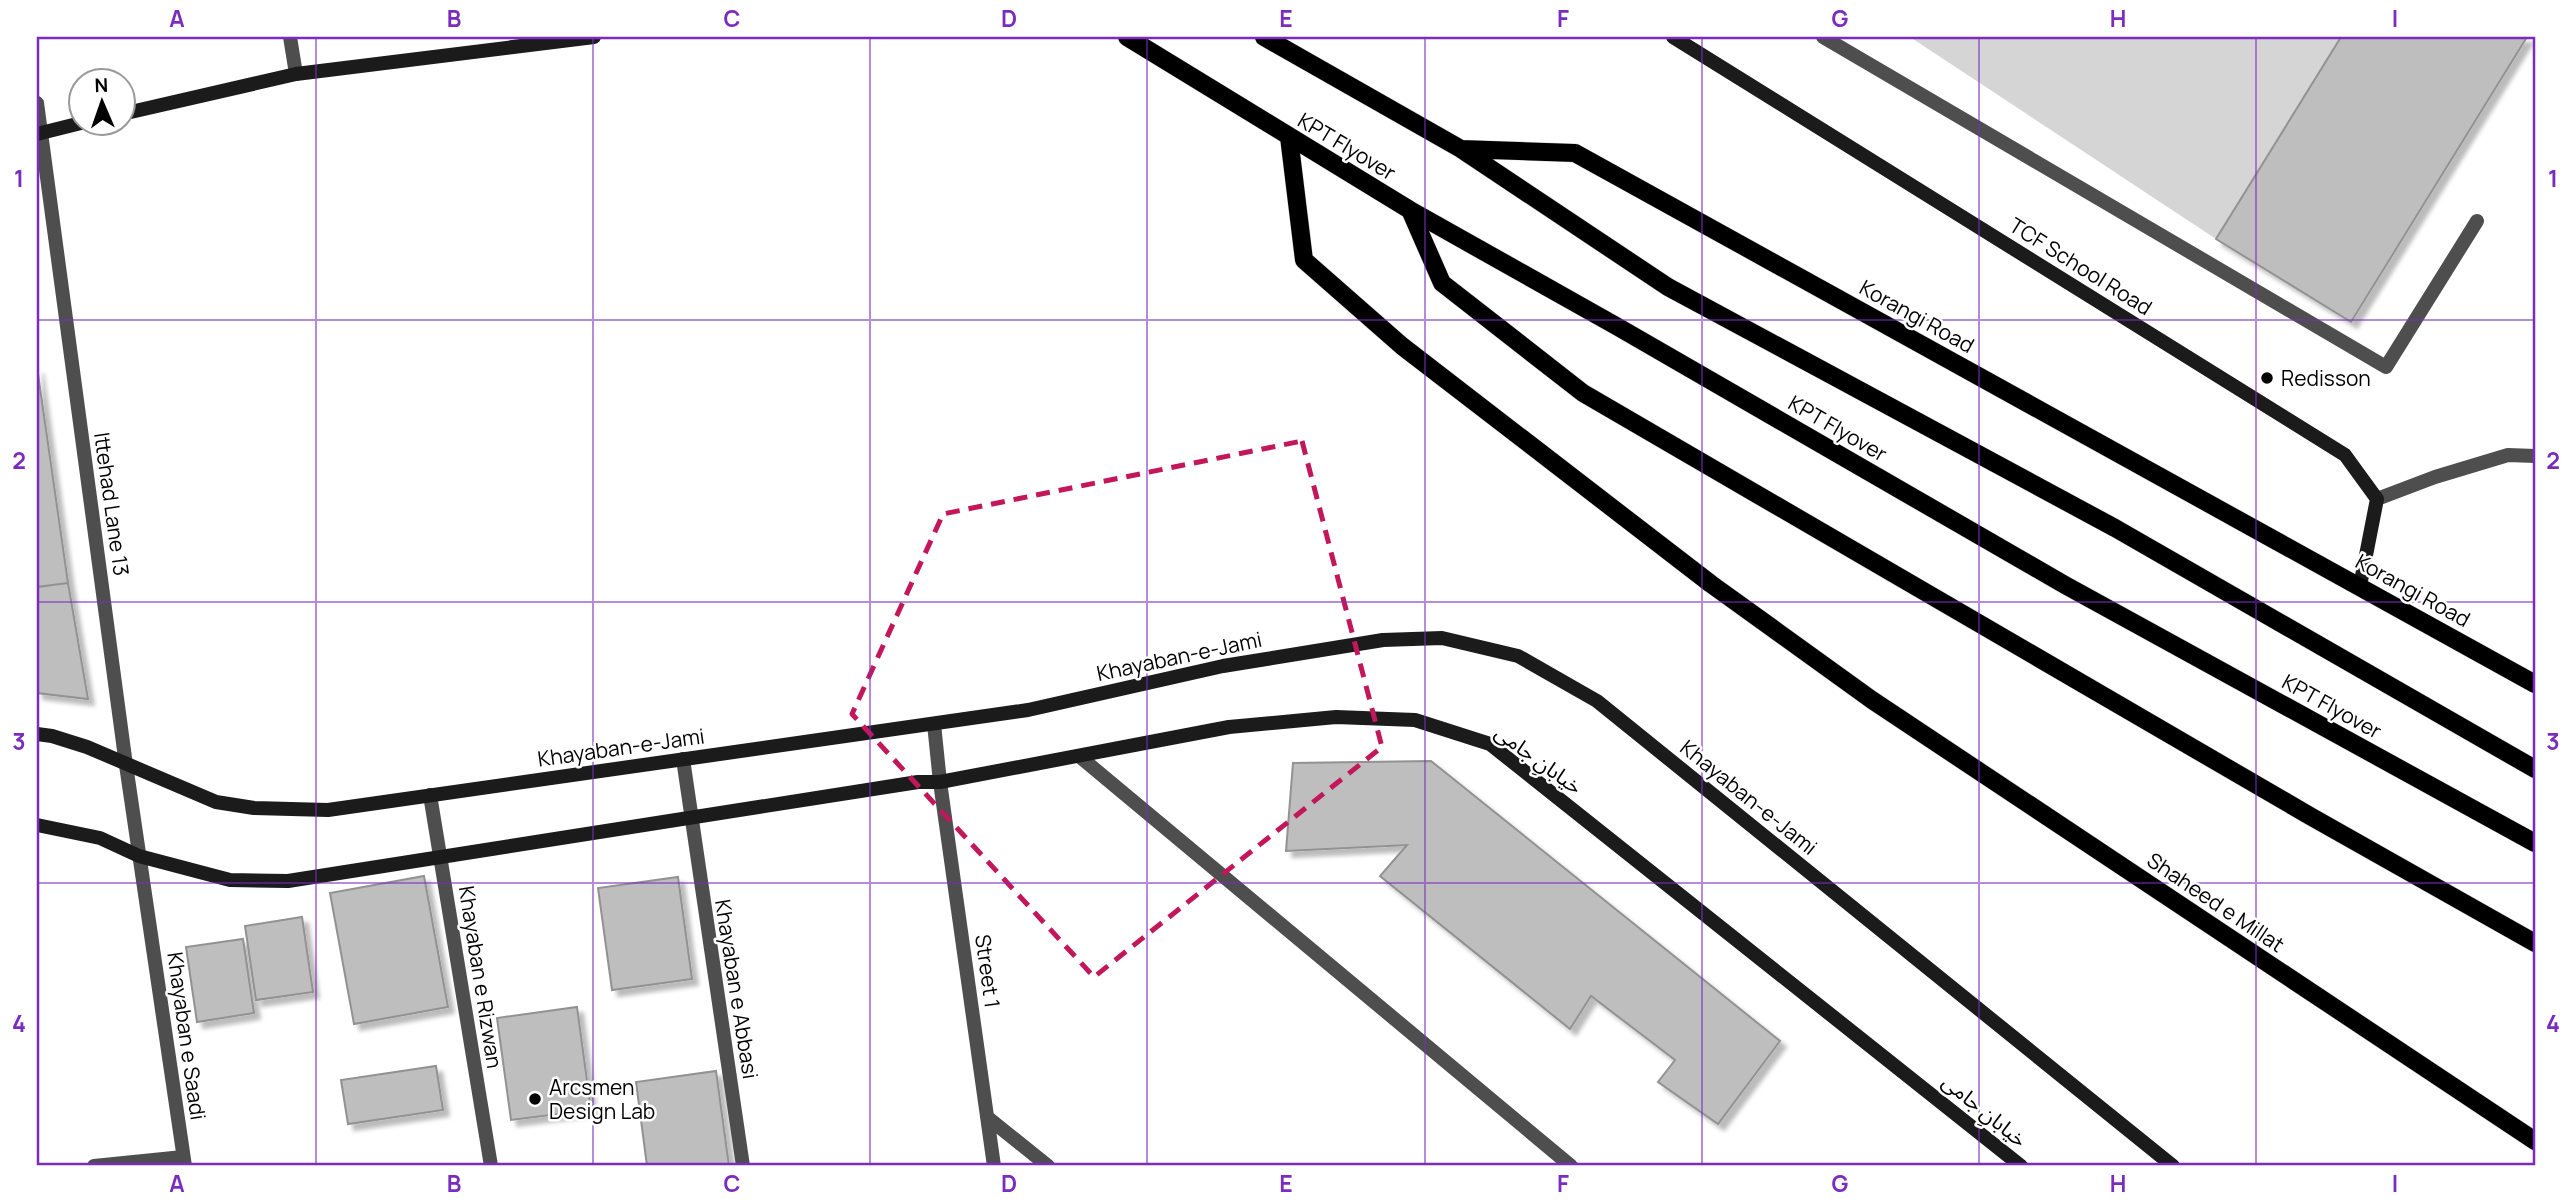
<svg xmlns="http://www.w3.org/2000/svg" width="2572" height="1203" font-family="Manrope,'Noto Sans Arabic',sans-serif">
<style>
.green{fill:#d5d5d5}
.building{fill:#bebebe;stroke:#929292;stroke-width:2;filter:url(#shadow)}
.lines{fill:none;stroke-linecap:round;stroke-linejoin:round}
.primary-casing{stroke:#dbdbdb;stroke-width:19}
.lane{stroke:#4e4e4e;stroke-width:14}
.street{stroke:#4e4e4e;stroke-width:14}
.secondary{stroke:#1b1b1b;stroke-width:14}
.primary{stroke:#000;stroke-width:18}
.marked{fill:none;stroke:#c2185b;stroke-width:5;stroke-dasharray:14 9;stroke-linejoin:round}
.grid{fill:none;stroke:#7b2cbf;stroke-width:2;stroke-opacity:0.55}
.poi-dot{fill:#000;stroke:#fff;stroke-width:2.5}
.labels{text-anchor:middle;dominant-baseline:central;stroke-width:5;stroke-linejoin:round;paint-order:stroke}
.street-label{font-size:21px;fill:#000;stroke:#fff}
.poi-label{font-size:21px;fill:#000;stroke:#fff;text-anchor:start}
.neatline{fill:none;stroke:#7b2cbf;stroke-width:2.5}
.grid-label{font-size:23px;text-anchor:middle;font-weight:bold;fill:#7b2cbf}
</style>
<defs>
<filter id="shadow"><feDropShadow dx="6" dy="6" stdDeviation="2" flood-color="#0004"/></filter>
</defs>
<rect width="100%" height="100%" fill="#fff"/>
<path class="green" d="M1910 37H2341L2216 239Z"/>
<path class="building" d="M2341 37H2527L2351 322 2216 239Z
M37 367 68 583 37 587Z
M68 583 88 699 37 693V587Z
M1431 761 1780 1041 1718 1124 1658 1082 1675 1060 1591 996 1570 1029 1380 876 1407 845 1286 851 1293 763Z
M424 876 448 1007 354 1024 330 893Z
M678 877 692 979 612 990 598 888Z
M302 917 313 992 256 1000 245 926Z
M243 939 254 1013 197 1022 186 947Z
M577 1007 591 1110 511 1120 497 1018Z
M436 1066 443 1110 348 1124 341 1080Z
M716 1071 729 1166H647L636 1082Z"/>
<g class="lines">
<g class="primary-casing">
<path id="primary" d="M1127 37 1410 210 1618 327 2065 585 2535 843
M1264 37 1461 149 1668 287 2115 528 2535 769
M1289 137 1304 260 1402 346 1711 584 1872 700 2535 1141
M1461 149 1575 153 2535 684
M1410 210 1442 283 1583 393 2310 816 2535 943"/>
</g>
<path class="lane" d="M290 37 296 74
M1823 37 2386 367 2477 221
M2377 499 2435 477 2508 455 2535 456"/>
<path class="street" d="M37 103 126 765 185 1166
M934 724 940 782 994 1166
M1079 756 1571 1166
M683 759 743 1166
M430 795 491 1166
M987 1117 1048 1166
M94 1166 183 1157"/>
<path class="secondary" d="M1673 37 2345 455 2377 499 2360 586
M122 114 296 74 594 37
M37 134 85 122
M37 734 52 736 87 747 216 802 254 808 328 810 1028 710 1223 666 1383 640 1442 638 1518 656 1597 701 2173 1166
M37 825 100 838 139 856 230 880 288 881 918 782H940L1229 727 1336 717 1415 720 1490 744 2021 1166"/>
<use href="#primary" class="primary"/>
</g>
<path class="marked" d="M1302 441 1382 747 1094 977 852 714 943 514Z"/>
<path class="grid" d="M316 37V1166M593 37V1166M870 37V1166M1147 37V1166M1425 37V1166M1702 37V1166M1979 37V1166M2256 37V1166M37 320H2535M37 602H2535M37 883H2535"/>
<g class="poi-dot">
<circle cx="2267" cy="378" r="7"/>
<circle cx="535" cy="1099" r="7"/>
</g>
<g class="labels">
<g class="street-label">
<text transform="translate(1347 146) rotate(31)">KPT Flyover</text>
<text transform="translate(2081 266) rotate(32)">TCF School Road</text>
<text transform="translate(1917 316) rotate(29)">Korangi Road</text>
<text transform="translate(1838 428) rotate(30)">KPT Flyover</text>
<text transform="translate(112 504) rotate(82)">Ittehad Lane 13</text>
<text transform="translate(2413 590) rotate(29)">Korangi Road</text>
<text transform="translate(1179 656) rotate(-12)">Khayaban-e-Jami</text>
<text transform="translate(2332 706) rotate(29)">KPT Flyover</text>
<text transform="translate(621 747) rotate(-8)">Khayaban-e-Jami</text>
<text transform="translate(1539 759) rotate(36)">خیابانِ جامی</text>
<text transform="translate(1749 797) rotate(39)">Khayaban-e-Jami</text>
<text transform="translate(2216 902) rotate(34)">Shaheed e Millat</text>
<text transform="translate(988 971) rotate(82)">Street 1</text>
<text transform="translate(481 977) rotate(81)">Khayaban e Rizwan</text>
<text transform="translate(737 989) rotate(81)">Khayaban e Abbasi</text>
<text transform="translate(187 1036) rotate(82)">Khayaban e Saadi</text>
<text transform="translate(1985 1110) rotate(39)">خیابانِ جامی</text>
</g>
<g class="poi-label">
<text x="2281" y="378">Redisson</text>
<text x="549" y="1087">Arcsmen<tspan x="549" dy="24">Design Lab</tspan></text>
</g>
</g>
<rect width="2572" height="1203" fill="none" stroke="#ffffff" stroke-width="77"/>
<g transform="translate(102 102) rotate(358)"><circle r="33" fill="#ffffff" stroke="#999999" stroke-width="2"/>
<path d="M0-5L12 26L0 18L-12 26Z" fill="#000000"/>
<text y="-10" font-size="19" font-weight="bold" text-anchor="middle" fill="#000000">N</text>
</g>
<rect x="38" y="38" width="2496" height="1126" class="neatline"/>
<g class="grid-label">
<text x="177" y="27">A</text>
<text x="454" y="27">B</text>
<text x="732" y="27">C</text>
<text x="1009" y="27">D</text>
<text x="1286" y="27">E</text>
<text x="1563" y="27">F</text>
<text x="1840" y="27">G</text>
<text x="2118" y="27">H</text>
<text x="2395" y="27">I</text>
<text x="19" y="187">1</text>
<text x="2553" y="187">1</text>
<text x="19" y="469">2</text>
<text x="2553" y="469">2</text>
<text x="19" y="750">3</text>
<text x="2553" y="750">3</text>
<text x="19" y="1032">4</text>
<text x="2553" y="1032">4</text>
<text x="177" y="1192">A</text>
<text x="454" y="1192">B</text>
<text x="732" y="1192">C</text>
<text x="1009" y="1192">D</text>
<text x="1286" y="1192">E</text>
<text x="1563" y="1192">F</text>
<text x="1840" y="1192">G</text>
<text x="2118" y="1192">H</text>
<text x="2395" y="1192">I</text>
</g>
</svg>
